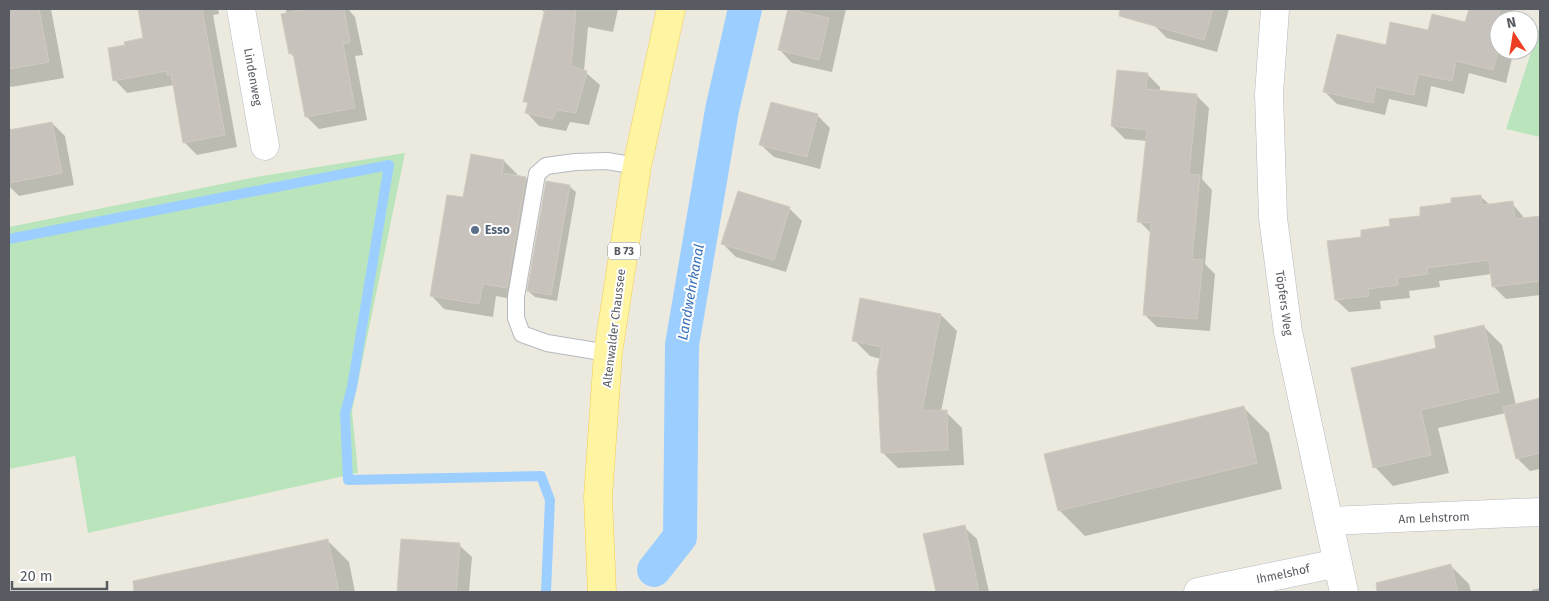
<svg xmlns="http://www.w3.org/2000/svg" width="1549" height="601" font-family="'Fira Sans',sans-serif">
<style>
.green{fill:#bae5bc}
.shadow{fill:#0003}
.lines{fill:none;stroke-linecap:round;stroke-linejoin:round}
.stream{stroke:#9ccfff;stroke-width:10}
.canal{stroke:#9ccfff;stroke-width:34}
.building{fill:#c7c3bc;stroke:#d0cbbd}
.service-casing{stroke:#b7b9bf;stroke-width:18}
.minor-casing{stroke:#b7b9bf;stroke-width:29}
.primary-casing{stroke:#f4ce50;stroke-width:29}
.service{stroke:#fff;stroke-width:16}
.minor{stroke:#fff;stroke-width:28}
.primary{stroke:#fff4a1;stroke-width:28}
.service-dot{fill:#5c6f8a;stroke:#fff;stroke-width:2}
.labels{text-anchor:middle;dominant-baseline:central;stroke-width:4;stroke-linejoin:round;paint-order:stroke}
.shield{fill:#fff;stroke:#8a8c90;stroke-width:1}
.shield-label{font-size:11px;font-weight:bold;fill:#585b61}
.street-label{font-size:12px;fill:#585b61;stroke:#fff}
.service-label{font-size:12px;font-weight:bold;fill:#4e5e75;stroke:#fff;text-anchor:start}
.water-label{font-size:14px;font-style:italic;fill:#3b73bb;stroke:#fff}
</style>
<rect width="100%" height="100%" fill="#eceadf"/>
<path class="green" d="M1540 25V137L1506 129Z
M405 153 352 411 358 473 88 533 75 456 9 469V227L256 177Z"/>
<path class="shadow" d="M9 9H51L64 78 11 87 9 84Z
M139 9H218L219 14 213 15 237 147 197 155 184 142 174 85 127 93 115 80 126 46 145 39Z
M286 9H348L355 17 363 55 355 56 367 120 319 129 306 116 295 58 290 53Z
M541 9H618L613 32 588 27 584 71 600 85 589 125 570 122 566 131 539 126 527 113 529 105 525 101 545 13Z
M789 9H846L832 72 792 63 780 50Z
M1156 9H1229L1217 52 1167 38 1154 25Z
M1470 9H1512L1522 19 1499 20V50H1514L1506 83 1469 73 1464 94 1431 86 1427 107 1389 99 1385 115 1337 104 1325 92 1387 46 1429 32 1466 23Z
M1147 74 1160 87V91L1196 95 1209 108 1202 179 1212 190 1205 264 1215 274 1210 331 1157 327 1144 314 1152 234 1139 221 1147 141 1125 139 1112 126Z
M817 115 830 128 820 169 774 157 761 145Z
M52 123 65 136 74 185 19 196 9 186V131Z
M504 161 517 174V177L526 178 539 192 521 301 496 296 493 317 444 309 431 295 464 198Z
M569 186 576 192 557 301 535 297 528 291Z
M1480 196 1490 205 1512 203 1525 219 1540 217V295L1506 299 1493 286 1492 274 1439 281 1440 287 1409 291 1410 298 1380 301 1381 309 1349 312 1336 300 1363 238Z
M789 208 802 221 786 272 736 257 723 244Z
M941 315 957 331 941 412H946L962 428 964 465 898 468 882 452 881 359 870 356 854 340Z
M1484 327 1502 345 1516 405 1540 399V469L1530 471 1517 458 1506 413 1438 428 1449 473 1393 486 1375 467 1438 349Z
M1243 407 1269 433 1282 489 1085 536 1059 510Z
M964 527 977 539 989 592H938L925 535Z
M327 540 349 562 355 592H143L141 581Z
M402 540 459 545 472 557 469 592H398Z
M1451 566 1469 584 1471 592H1404L1401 578Z
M1540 588V592H1532V590Z"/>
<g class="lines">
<path class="stream" d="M9 239 389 165 352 387 345 413 348 480 541 476 550 500 546 592"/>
<path class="canal" d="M654 570 680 537 682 345 722 110 745 9"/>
</g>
<path class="building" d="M9 9H39L49 62 9 69Z
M138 9H202L225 135 183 143 171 74 167 75V71L113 81 108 48 125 45 124 42 143 38Z
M308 9H344L350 42 343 44 355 108 305 117 293 53 289 54 281 14Z
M545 9H576L571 66 587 71 576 113 557 110 553 119 525 113 528 102H523Z
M788 9 829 18 819 60 778 50Z
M1120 9H1213L1204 40 1119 16Z
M1469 9H1499V48L1493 70 1456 61 1452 81 1418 74 1414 95 1376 87 1373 103 1323 92 1337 34 1386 45 1390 22 1428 30 1432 14 1465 22Z
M1117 70 1148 73 1146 89 1197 94 1189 174 1200 175 1192 259 1203 260 1197 319 1143 315 1151 223 1137 222 1147 130 1111 126Z
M771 102 818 114 807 157 759 145Z
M52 122 62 173 9 183V130Z
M471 154 504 160 502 173 526 177 507 288 483 284 479 304 430 296 447 195 463 197Z
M546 181 570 185 551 295 527 291Z
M738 191 790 207 774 260 721 244Z
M1481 195 1482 205 1513 201 1515 219 1540 216V281L1492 287 1489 260 1427 268 1428 274 1397 278 1398 285 1368 289 1369 296 1335 300 1327 241 1361 237V230L1390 226 1389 219 1420 216V207L1451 203V198Z
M860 298 941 314 922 411 947 410 948 450 881 453 877 372 882 347 852 341Z
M1484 325 1499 392 1421 410 1431 455 1373 468 1351 368 1436 348 1434 336Z
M1540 398V453L1516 459 1503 407Z
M1244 406 1257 463 1058 511 1044 454Z
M965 525 979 592H936L923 534Z
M328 539 339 592H134L133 581Z
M401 539 460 543 456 592H397Z
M1451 564 1458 592H1377L1376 583Z"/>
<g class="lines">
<g class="service-casing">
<path id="service" d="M608 353 547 343 522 334 516 318V297L537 174 546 166 575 162 607 161 637 166"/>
</g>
<g class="minor-casing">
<path id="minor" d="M241 9 265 146
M1275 9 1269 94 1273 218 1288 332 1344 592
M1329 521 1540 512
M1198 592 1338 563"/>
</g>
<g class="primary-casing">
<path id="primary" d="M602 592 598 497 608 353 637 166 671 9"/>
</g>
<use href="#service" class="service"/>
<use href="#minor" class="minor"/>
<use href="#primary" class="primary"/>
</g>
<circle class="service-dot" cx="475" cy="230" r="5"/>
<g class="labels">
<rect class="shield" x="608" y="242.5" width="32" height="17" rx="4"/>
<g class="shield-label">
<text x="624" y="251">B 73</text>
</g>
<g class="street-label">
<text transform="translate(253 77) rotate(80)">Lindenweg</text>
<text transform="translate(1284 303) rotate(82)">Töpfers Weg</text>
<text transform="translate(614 328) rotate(-83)">Altenwalder Chaussee</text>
<text transform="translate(1434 518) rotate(-2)">Am Lehstrom</text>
<text transform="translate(1283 574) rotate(-12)">Ihmelshof</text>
</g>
<g class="service-label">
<text x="485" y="230">Esso</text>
</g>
<g class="water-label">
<text transform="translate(691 292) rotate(-80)">Landwehrkanal</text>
</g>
</g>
<rect width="1549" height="601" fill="none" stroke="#585b61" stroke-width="20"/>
<g transform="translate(1514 35) rotate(348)"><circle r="24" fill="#ffffff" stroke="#bcbdc0"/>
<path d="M0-4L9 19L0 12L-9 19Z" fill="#ed3e24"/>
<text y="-8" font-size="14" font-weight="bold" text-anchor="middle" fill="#585b61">N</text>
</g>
<path d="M12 581v8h95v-8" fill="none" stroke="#585b61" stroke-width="2.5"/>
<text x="20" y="581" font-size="15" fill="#585b61" stroke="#ffffff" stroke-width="4" paint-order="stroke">20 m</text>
</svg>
